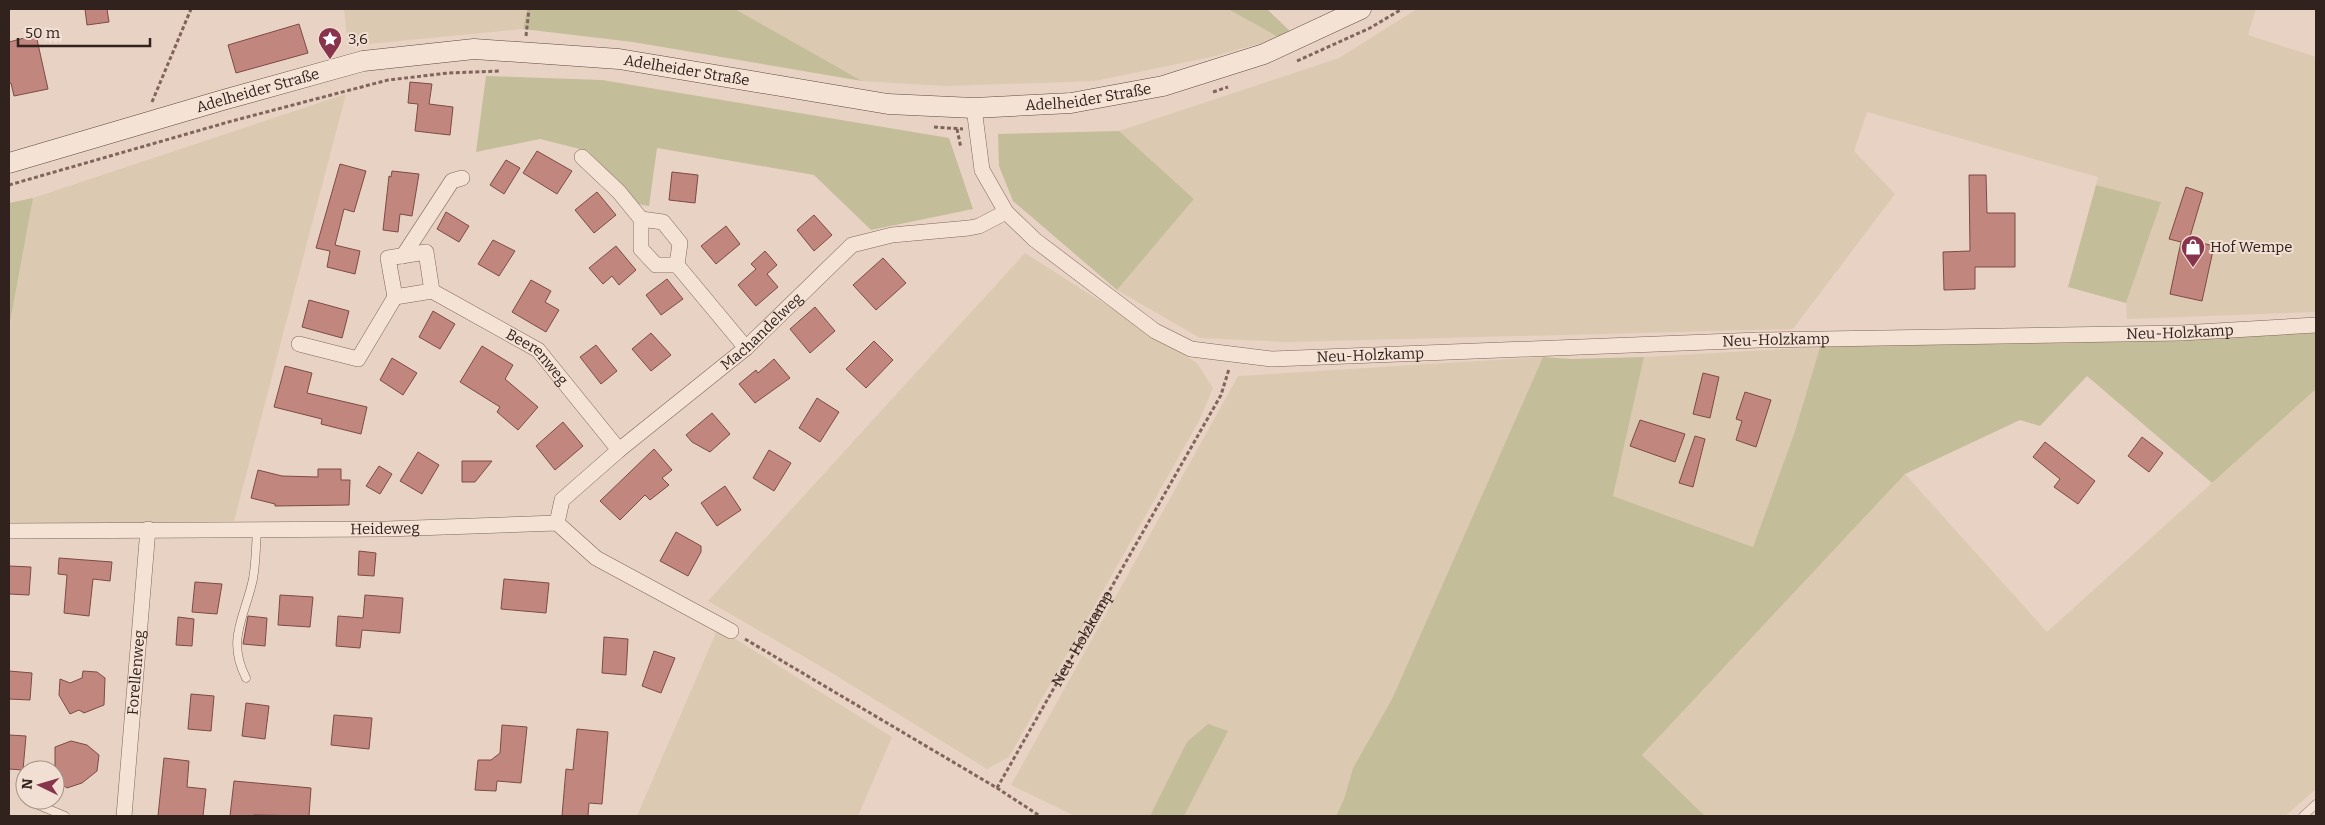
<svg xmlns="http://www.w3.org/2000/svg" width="2325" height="825" font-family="Bitter,serif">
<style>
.farmland{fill:#dcc9b1}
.green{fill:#c4bd99}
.building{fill:#c1867d;stroke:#7c4b45}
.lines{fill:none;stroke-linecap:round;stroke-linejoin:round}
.lane-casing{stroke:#80655c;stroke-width:9}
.street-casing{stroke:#80655c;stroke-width:16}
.secondary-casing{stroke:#62473f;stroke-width:21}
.path{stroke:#80655c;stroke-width:3;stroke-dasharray:4 2.5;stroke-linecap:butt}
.lane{stroke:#f4e2d5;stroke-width:8}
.street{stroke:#f4e2d5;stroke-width:15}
.secondary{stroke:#f4e2d5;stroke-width:20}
.labels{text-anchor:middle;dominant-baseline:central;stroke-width:4;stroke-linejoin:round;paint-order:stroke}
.poi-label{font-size:15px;fill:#32221e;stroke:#f0dfd2;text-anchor:start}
.street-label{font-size:15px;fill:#32221e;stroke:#f0dfd2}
</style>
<rect width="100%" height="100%" fill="#e8d2c3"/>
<path class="farmland" d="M344 9H527L523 29 348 46Z
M735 9H1228L1280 38 1211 57 1095 81 945 86 862 81Z
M1417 9H2256L2248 35 2316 57V312L2127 319 2126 303 2160 202 2096 185 2098 177 1867 112 1854 151 1895 194 1793 329 1288 342 1200 338 1117 290 1194 199 1119 131 1339 58Z
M346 94 234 521 144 524 9 523V328L33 198Z
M1025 253 1197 363 1213 388 1199 421 1009 757 987 769 832 673 708 601Z
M1820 347 1794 434 1753 547 1613 496 1644 357Z
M1543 357 1392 699 1353 768 1344 799 1336 816H1075L1011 785 1238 376Z
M2316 389V789L2285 816H1705L1642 755 1905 474 2047 632Z
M718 628 892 737 858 816H637Z"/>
<path class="green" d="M527 9H735L862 81 633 42 523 29Z
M1228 9H1267L1293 34 1280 38Z
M486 76 602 80 949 138 973 209 871 230 814 175 657 148 649 206 637 204 588 151 540 139 476 152Z
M1119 131 1194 199 1117 290 1013 201 999 166 998 134Z
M2096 185 2161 202 2126 303 2068 287Z
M33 198 9 328V203Z
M2316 333V389L2212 483 2087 376 2040 426 2020 420 1905 474 1642 755 1705 816H1336L1344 799 1353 768 1392 699 1543 357 1571 359 1644 357 1613 496 1753 547 1794 434 1820 347Z
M1208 724 1228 731 1184 816H1150L1187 742Z"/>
<path class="building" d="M85 9H107L109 22 87 25Z
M299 24 308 53 236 73 228 45Z
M36 35 48 89 14 96 11 83 9 84V42Z
M410 82 432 84 429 104 453 107 450 135 415 131 418 104 408 103Z
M537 151 572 171 557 194 523 173Z
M506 160 520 168 504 194 490 185Z
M340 164 366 171 354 212 344 209 335 245 360 251 355 274 327 267 330 251 316 248Z
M392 171 419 174 412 216 400 214 398 232 383 230 389 176 391 177Z
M672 172 698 175 695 203 669 200Z
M1969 175H1986L1987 213H2015V267H1975V289L1944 290 1943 252 1970 251Z
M2186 187 2203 193 2189 240 2214 246 2202 301 2170 294 2181 242 2169 239Z
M597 192 616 215 594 233 575 210Z
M446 212 469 226 459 242 437 229Z
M814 215 832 235 814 251 797 230Z
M726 226 740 244 716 264 701 246Z
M493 240 515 251 499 276 478 264Z
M616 246 636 270 619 285 612 276 603 284 589 268Z
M765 251 777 265 767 274 778 287 756 306 738 285 756 269 751 264Z
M883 258 906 283 876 310 853 285Z
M667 279 683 299 661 315 646 295Z
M531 280 551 291 545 302 559 310 546 332 512 312Z
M309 300 349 311 342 338 302 327Z
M815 307 835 331 810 353 790 329Z
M433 311 455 324 440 349 419 337Z
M651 333 671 355 651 371 632 349Z
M874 341 893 360 866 388 846 369Z
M596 345 617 371 601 384 580 357Z
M482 346 513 365 505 379 538 407 518 430 497 412 500 407 460 382Z
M392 358 417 373 403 395 380 380Z
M774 359 790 378 755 403 739 384 756 370 758 373Z
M285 366 312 373 307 393 367 407 361 434 321 424 322 419 274 407Z
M1703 373 1719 377 1710 418 1693 414Z
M1745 392 1771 400 1756 447 1736 440 1742 421 1736 419Z
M817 398 839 412 820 442 799 428Z
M712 413 730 434 710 452 692 442 686 435Z
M1640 420 1685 434 1675 462 1630 446Z
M563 422 583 446 555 470 536 446Z
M1695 436 1705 439 1693 487 1679 483Z
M2142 437 2163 453 2149 472 2128 456Z
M2045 442 2095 481 2078 504 2054 487 2060 479 2033 457Z
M654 449 672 470 662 478 669 485 650 500 645 495 620 520 600 501Z
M769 450 791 463 774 491 753 478Z
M418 452 439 465 422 494 400 481Z
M462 461H492L475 482H462Z
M379 466 392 474 380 494 366 486Z
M318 469H341V480H350L349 505 275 506V504L251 498 258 470 282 476 318 477Z
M725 486 741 510 717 526 701 503Z
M676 532 701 546V552L688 576 660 561Z
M359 551 376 553 374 576 358 575Z
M59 558 112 562 110 581 93 579 89 616 64 613 67 575 58 574Z
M9 566 31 567 29 595 9 594Z
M504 579 549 583 546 613 501 609Z
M195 582 222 584 217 614 192 612Z
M280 595 313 597 310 627 278 625Z
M365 595 403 598 400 633 362 630 360 648 336 646 338 616 363 618Z
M248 616 267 618 265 646 243 644Z
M178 617 194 619 192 646 176 645Z
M604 637 628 639 626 675 602 673Z
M654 651 675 658 661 693 642 686Z
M9 671 32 673 30 700 9 699Z
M83 671 97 672 105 678 104 705 84 713 79 710 70 714 59 695 60 679 70 683 82 678Z
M191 694 214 696 211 731 188 729Z
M246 703 269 706 265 739 242 736Z
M334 715 372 718 369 749 331 745Z
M502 725 527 727 521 783 497 781 496 791 475 790 478 760H491L500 753Z
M577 729 608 732 602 804 589 803 588 816H562L566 769 573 770Z
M9 735 26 736 23 770 9 769Z
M71 741 87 745 99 755 97 771 82 783 67 788 55 779V747Z
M164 758 189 761 187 787 206 789 203 816H158Z
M234 781 311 788 309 816 254 815 253 816H230Z"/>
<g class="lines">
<g class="lane-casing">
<path id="lane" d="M246 678C226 639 245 617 253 579 256 562 256 545 257 529
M31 802 65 816
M2303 816 2316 804"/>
</g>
<g class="street-casing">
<g id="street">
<path id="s2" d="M974 108 982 170 1006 212 1035 240 1155 331 1191 349 1272 359 1759 340 2181 333 2316 325"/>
<path d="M582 157 619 192 641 219V249L656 265H677"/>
<path d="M641 219 663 222 680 243 677 265 746 348"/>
<path d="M403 256 452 181 462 178"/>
<path id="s3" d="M432 291 426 252 388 258 395 297 432 291 538 350 619 450"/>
<path d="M299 344 358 359 395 297"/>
<path id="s4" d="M557 523 562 500 619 450 746 348 852 245 892 235 969 228 979 226 1006 212"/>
<path id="s5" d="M9 531 386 529 557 523 596 558 731 631"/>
<path id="s6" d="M124 816 148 529"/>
</g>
</g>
<g class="secondary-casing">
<g id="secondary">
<path id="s7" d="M9 163 223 100 363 61 474 49 619 59 888 104 974 108 1071 103 1163 86 1264 54 1361 9"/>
</g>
</g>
<g class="path">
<path d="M526 36 529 9"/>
<path d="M1297 61 1370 28 1402 9"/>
<path d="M1213 92 1228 87"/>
<path d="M152 102 191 9"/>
<path d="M934 127 963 129"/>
<path d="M957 129 961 148"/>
<path d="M9 185 232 121 388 80 448 73 499 71"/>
<path d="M745 639 997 788 1040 816"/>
<path id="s1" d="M997 788 1221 395 1229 369"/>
</g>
<use href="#lane" class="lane"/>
<use href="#street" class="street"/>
<use href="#secondary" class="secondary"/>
</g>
<defs>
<g id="sight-pin" transform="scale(1.25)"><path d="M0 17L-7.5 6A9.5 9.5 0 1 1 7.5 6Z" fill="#87344c" stroke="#f0dfd2"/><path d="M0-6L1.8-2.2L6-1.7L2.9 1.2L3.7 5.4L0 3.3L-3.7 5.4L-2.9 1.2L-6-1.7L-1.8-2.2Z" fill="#fff"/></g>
<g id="shop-pin" transform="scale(1.25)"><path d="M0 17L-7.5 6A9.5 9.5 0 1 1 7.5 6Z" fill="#87344c" stroke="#f0dfd2"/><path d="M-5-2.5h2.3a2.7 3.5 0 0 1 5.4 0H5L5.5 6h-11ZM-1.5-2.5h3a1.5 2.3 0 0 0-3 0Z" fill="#fff"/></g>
</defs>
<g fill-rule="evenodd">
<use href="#sight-pin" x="330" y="39"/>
<use href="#shop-pin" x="2193" y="247"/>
</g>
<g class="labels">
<g class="poi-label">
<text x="348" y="39">3,6</text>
<text x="2210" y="247">Hof Wempe</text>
</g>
<g class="street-label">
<text stroke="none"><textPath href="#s7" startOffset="694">Adelheider Straße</textPath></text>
<text stroke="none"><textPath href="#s7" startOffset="259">Adelheider Straße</textPath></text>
<text stroke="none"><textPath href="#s7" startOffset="1099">Adelheider Straße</textPath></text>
<text stroke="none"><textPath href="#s4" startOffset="285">Machandelweg</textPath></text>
<text stroke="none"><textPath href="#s2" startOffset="1332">Neu-Holzkamp</textPath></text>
<text stroke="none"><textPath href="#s2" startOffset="928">Neu-Holzkamp</textPath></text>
<text stroke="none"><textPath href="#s2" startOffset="522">Neu-Holzkamp</textPath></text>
<text stroke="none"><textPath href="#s3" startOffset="280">Beerenweg</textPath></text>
<text stroke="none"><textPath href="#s5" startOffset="376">Heideweg</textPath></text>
<text stroke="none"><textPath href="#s1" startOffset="172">Neu-Holzkamp</textPath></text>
<text stroke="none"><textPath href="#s6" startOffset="144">Forellenweg</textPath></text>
</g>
</g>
<rect width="2325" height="825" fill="none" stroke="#32221e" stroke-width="20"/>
<g transform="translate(40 785) rotate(275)"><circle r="24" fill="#f0dfd2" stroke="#a4938a"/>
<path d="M0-4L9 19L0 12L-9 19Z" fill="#87344c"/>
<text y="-8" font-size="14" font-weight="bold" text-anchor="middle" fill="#32221e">N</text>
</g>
<path d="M18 38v8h132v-8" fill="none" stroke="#32221e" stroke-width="2.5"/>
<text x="25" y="38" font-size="15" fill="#32221e" stroke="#f0dfd2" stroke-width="4" paint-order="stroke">50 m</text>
</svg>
